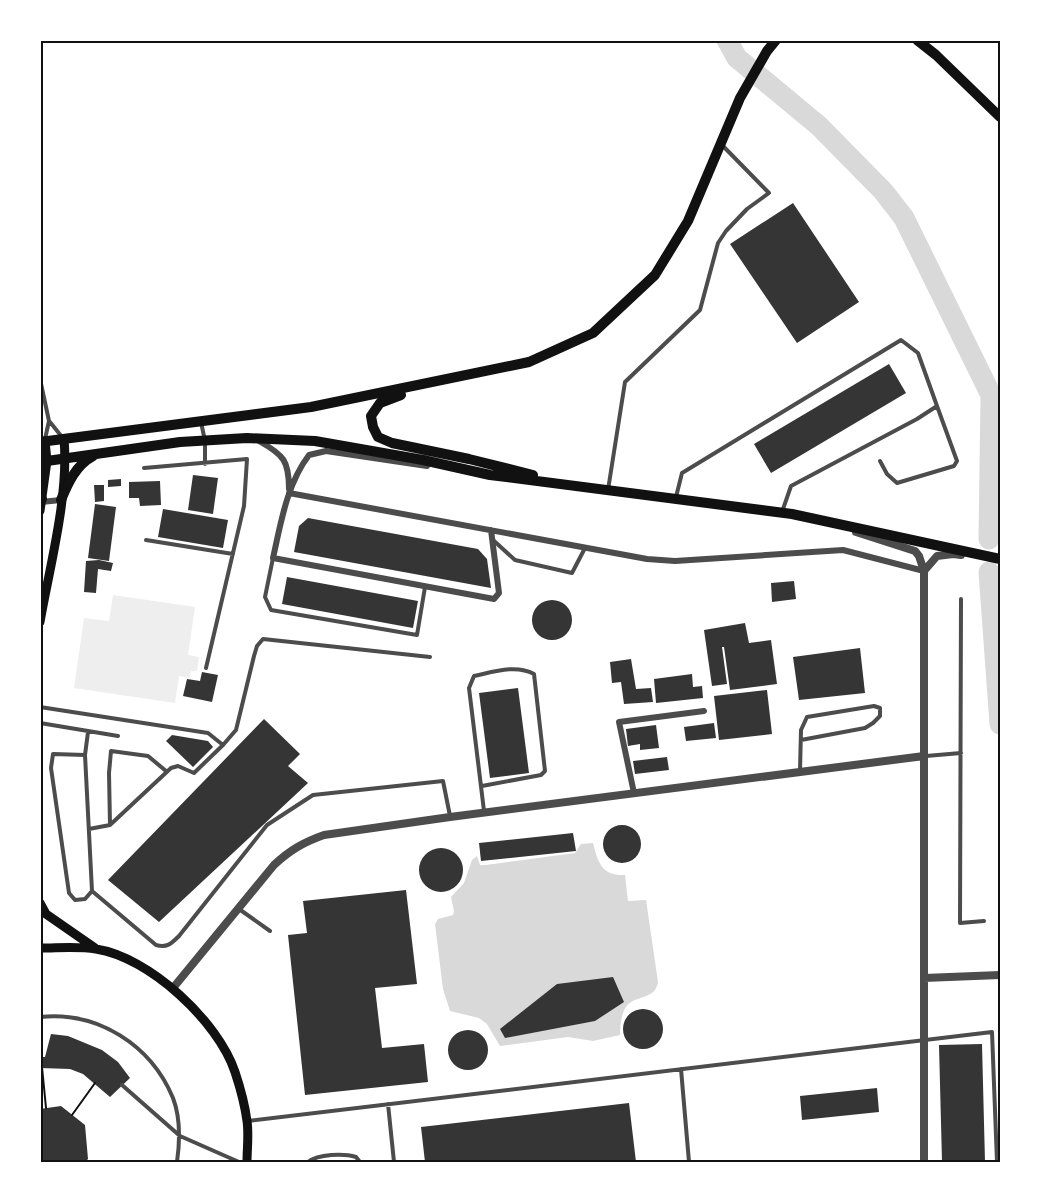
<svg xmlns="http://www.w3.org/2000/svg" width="1041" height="1203" font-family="'Asap Condensed',sans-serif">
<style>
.green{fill:#eee}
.water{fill:#d9d9d9}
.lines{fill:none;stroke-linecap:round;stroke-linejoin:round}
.river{stroke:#d9d9d9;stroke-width:21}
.building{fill:#353535}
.path{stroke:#111;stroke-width:2}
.service{stroke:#4c4c4c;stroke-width:4}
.minor{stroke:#4c4c4c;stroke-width:6}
.tertiary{stroke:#4c4c4c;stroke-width:8}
.secondary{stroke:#111;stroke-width:9}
.primary{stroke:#111;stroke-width:10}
.neatline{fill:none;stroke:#111;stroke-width:2}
</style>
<rect width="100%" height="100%" fill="#fff"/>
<path class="green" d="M113 595 195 607 188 655 199 657 197 671H191L190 678 179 676 175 703 74 688 84 618 109 621Z"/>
<path class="water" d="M593 843C598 863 602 876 625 875L628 901 646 900 658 982C655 1001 635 994 626 1007 621 1014 620 1027 620 1035L593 1041 568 1037 500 1046 487 1024 479 1018 450 1011 443 989 435 924 438 919 453 915 454 911 451 897 464 883 472 860 477 856 480 865H486L575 853 581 844Z"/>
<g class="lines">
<path class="river" d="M727 40 737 58 819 126 883 191 904 218 991 395 989 539
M989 572 1000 724"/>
</g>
<path class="building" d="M793 203 859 302 797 343 730 244Z
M889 364 906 393 771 473 754 444Z
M193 475 218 478 213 514 188 510Z
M121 479V486L108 487V480Z
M160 481 161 505 140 506 139 498H129V482Z
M94 485H104V501L95 502Z
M95 504 116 507 109 561 88 558Z
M163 509 228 520 223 548 158 537Z
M308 518 478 549 487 559 491 588 294 552 299 526Z
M99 560 113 563 111 571 98 569 96 593 84 592 86 561Z
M287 577 418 601 413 628 282 604Z
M794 581 796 599 772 602 771 583Z
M532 620a20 20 0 1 1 40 0a20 20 0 1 1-40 0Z
M745 623 749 643 771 640 777 684 730 690 724 647H722L727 684 712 686 704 630Z
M860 648 865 693 799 700 793 657Z
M631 659 636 689 651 688 653 702 624 704 621 682 612 683 610 662Z
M202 672 218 675 212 702 183 696 187 679 200 681Z
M692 674 693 687 702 686 703 698 656 703 654 679Z
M518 688 529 773 490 778 479 693Z
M767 690 772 734 719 740 714 696Z
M264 719 300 754 288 766 308 783 159 922 108 880Z
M714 723 716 738 686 741 684 727Z
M656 725 659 748 640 750V744L628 746 626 729Z
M172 735 208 741 213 747 193 767 166 741Z
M667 757 669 770 635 774 633 761Z
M603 844a19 19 0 1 1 38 0a19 19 0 1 1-38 0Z
M573 833 576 851 481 861 479 843Z
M419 870a22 22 0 1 1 44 0a22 22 0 1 1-44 0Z
M406 890 417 984 375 988 382 1048 424 1044 428 1082 305 1095 288 935 307 933 303 901Z
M613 977 624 1002 595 1021 505 1038 500 1029 557 984Z
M623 1029a20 20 0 1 1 40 0a20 20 0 1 1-40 0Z
M448 1050a20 20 0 1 1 40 0a20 20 0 1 1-40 0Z
M51 1034 68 1036 102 1050 118 1062 130 1078 110 1097 83 1074 70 1069 40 1068V1057H45Z
M982 1044 985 1162H942L939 1045Z
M877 1088 879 1112 802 1120 800 1096Z
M629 1103 636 1162H425L421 1127Z
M61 1106 85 1125 88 1159 85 1162H40V1109Z"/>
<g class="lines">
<path class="path" d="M42 1067 46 1108
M72 1115 95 1083"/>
<path class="service" d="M40 379 49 421 45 439
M50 422 62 437
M201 422 205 441V464
M880 461 887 474 897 483 954 466 957 461 937 406
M144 468 247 459 244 506 206 668
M608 490 625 382 700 310 718 243 726 231 747 209 769 193 722 145
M676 497 682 473 901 340 918 353 937 406 917 419 791 486 782 512
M146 540 233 554
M493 540 515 560 572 573 585 548
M273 558 265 597 271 610 417 635 425 587
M961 599 960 923 984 921
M40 707 208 733 223 745
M40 723 118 736
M85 755 53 754 51 768 69 893 75 900 85 899 92 891 85 755 88 732
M926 756 961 753
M800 771 801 730 807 717 874 706 880 708V716L873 723 865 728 801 740
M482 786 541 775 545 771 534 674C516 664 493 672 474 676L469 688 484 811
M110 825 109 773 111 751 148 756 166 771
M89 829 110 825 171 768 178 766 194 773 223 745 236 730 254 656 257 646 263 639 430 657
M92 891 156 945C167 948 171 944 179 936L267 825 313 795 443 781 450 816
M239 909 270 931
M40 1017C98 1011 151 1045 173 1098 181 1119 180 1141 177 1162
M681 1069 689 1162
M122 1085 180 1136 239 1162
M388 1104 394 1162
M248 1121 992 1032 997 1162
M308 1162C318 1154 344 1153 356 1157L360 1162"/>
<path class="minor" d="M259 441C284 455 289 461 289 489
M427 466 326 451 309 455C287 484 281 522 273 558L494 599 499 593 491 530
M289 493 647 559 675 561 843 550 924 571
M41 502 61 500
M634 793 619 722 704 711"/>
<path class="tertiary" d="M856 532 915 551 919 556 924 571V1162
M924 571 937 556 953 554 961 555
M924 978 1000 975
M173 988 274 865C290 850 304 842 324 835L450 817 924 756"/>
<path class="secondary" d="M40 511 47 461 45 441
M40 622C50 565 69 496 64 439
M40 903 46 914 95 948
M40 948C58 948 78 946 96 949 149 957 218 1021 235 1072 240 1087 245 1106 247 1121 249 1134 247 1149 247 1162"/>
<path class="primary" d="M917 40 936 55 1000 117
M401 395 380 403 371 416 373 427 378 437 392 443 469 459 533 475
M40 442 311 407 529 362 593 333 655 275 688 221 740 98 767 51 776 40
M40 462 180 442 247 438 315 441 423 460 490 475 792 514 1000 559
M40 496 42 499
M61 500C68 483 76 465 93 456"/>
</g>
<rect width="1041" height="1203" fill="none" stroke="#ffffff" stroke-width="84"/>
<rect x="42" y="42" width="957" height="1119" class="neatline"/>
</svg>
